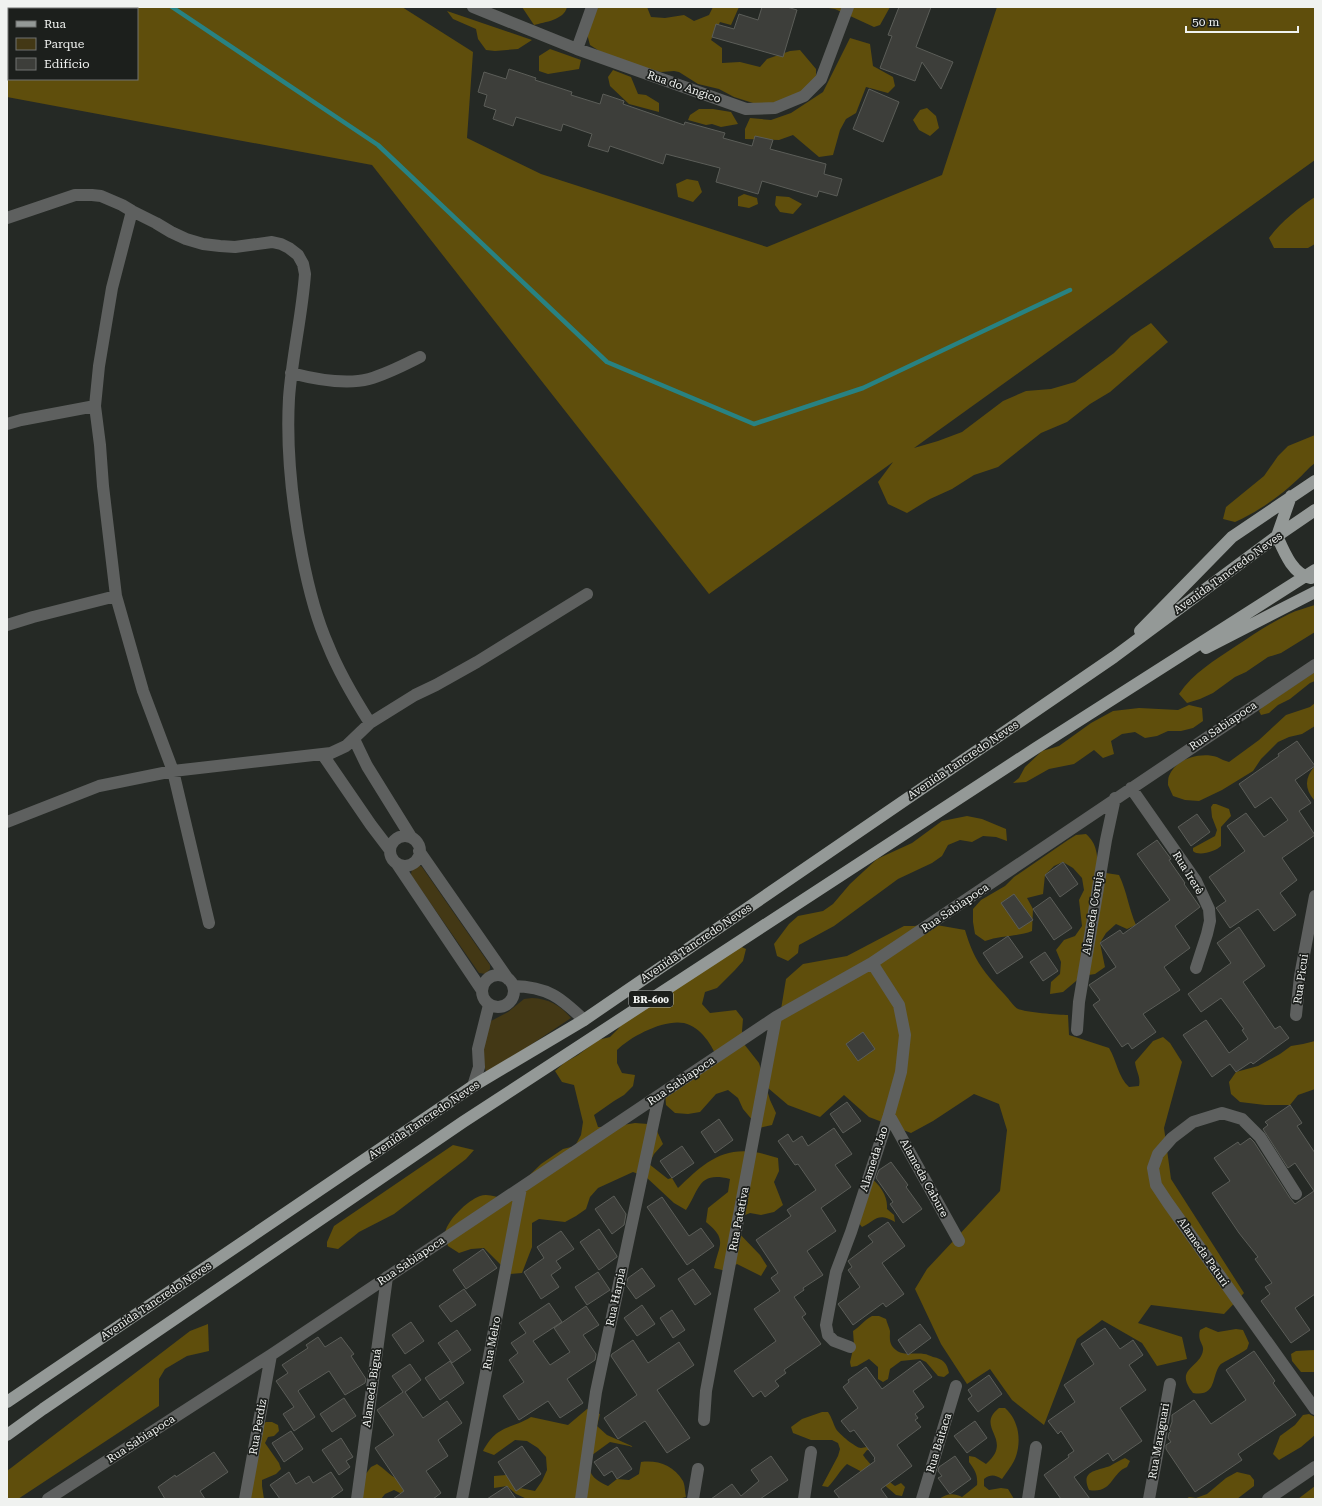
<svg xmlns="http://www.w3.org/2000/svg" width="1322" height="1506" font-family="'Roboto Serif',serif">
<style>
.green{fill:#433815}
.forest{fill:#5f4e0c;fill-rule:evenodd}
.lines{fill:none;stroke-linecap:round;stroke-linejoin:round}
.stream{stroke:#288282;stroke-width:4.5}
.building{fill:#3d3e3a;stroke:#5b5d58}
.minor{stroke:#5e605f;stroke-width:12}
.major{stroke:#949997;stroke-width:12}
.labels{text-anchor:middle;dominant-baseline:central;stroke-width:3.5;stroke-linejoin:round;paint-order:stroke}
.shield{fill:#1c1f1c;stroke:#b0b3b0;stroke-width:1}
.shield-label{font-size:10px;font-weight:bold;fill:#f0f2f0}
.street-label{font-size:11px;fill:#f0f2f0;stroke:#1c1f1c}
</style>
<rect width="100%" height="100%" fill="#252925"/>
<path class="green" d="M419 865 422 867 490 965V969L486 974 479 973 411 875 412 868Z
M532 998C549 999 560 1005 571 1018L487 1074C480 1056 483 1038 491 1021L508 1012 524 999Z"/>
<path class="forest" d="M7 7H402L473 52 467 138 541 174 767 247 942 175 997 7H1315V160L914 448 938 441 962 432 1003 401 1026 391 1051 389 1075 382 1114 353 1131 336 1151 323 1168 342 1110 392 1090 404 1067 422 1041 433 998 467 974 475 952 489 930 499 907 513 888 504 878 482 893 462 709 594 372 165 7 97ZM9 9H137V79H9Z
M522 7H567C564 20 545 22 534 25Z
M598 7H647L651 17 665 18 684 15 694 21 709 15 713 7H739L731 25 720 22 711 40 722 48V63L740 62 760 67 767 59 790 51 800 50 816 69V81L800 95 776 103H753L734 97 719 89 698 84 679 72 674 71 661 72 610 58 590 45 587 34 594 12Z
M822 7H890L880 25 874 27 835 9Z
M447 11 532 40 518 49 495 51 486 50 478 39 476 29 453 19Z
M850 38 870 44 873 66 893 77 895 86 888 93 866 87 856 113 846 119 840 130 833 155 819 157 793 135 779 140 745 139V129L750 118 771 120 791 113 823 92Z
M550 49 581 60 579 69 548 74 539 71V56Z
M613 70 631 77 638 94 646 95 659 103V112L629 104 610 86 608 77Z
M927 108 936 116 939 128 930 136 919 130 913 120 920 110Z
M699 109H713L731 112 738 124 721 127 712 124 706 125 688 120 690 115Z
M687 179 698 181 702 192 693 202 678 197 676 184Z
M744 194 757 198 758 204 749 208 738 206V197Z
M776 196 789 197 802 204 793 214 780 212 775 205Z
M1315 197V244L1308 248H1274L1269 238C1279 224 1300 206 1315 197Z
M1315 435V463C1307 469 1304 474 1297 480 1279 497 1257 512 1235 522L1223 519 1226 507 1264 476 1278 456 1288 446Z
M1315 605V632L1281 653 1268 657 1246 672 1235 677 1213 693 1200 699 1187 703 1179 694C1193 673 1215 660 1236 646 1253 635 1270 623 1289 614 1297 610 1306 608 1315 605Z
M1315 672V681L1310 683 1290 699 1278 705 1269 713 1261 715 1259 711 1263 706Z
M1315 703V726L1302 734 1289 737 1278 742 1261 759 1253 771 1222 790 1199 801 1185 800 1173 796 1168 785C1168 782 1168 778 1169 776 1176 758 1201 752 1217 757 1221 759 1225 761 1229 762L1259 740 1286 715 1310 707Z
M1189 705 1202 708 1203 721 1193 728 1181 731H1168L1157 736 1145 738 1135 732 1122 734 1111 741 1114 754 1103 758 1094 750 1074 764 1049 769 1026 782 1013 783 1019 778 1025 767 1042 751 1059 746 1091 723 1113 711 1139 708 1178 710Z
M1315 766V799L1314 800C1304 788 1305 777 1315 766Z
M1213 804H1216L1229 809 1231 816 1221 827V846C1216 851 1199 857 1193 851V848L1215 836 1217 830 1212 817 1211 807Z
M967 816 982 819 1006 829 1007 841 996 837 983 836 972 842 960 840 948 845 942 856 932 863 898 879 834 926 799 945 798 953 788 961 777 956 774 944 789 924 798 916 823 911 833 904 850 884 877 859 912 843 942 821Z
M1086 834C1097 844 1097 853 1098 868L1106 873 1119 875C1127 892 1129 909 1136 925L1127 929 1116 924 1106 933 1100 943 1105 967 1095 974 1082 976 1063 992 1050 994 1051 982 1060 974 1061 962 1056 950 1064 940 1075 936 1082 926 1079 900 1084 890 1082 878 1073 868 1063 862 1054 866 1045 875 1043 894 1027 898 1033 909 1032 931C1017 937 1001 935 985 941L975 934 973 922V909L981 900 1005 886 1014 877 1068 840 1076 835Z
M925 923 965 930C974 961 984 972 1005 995 1009 999 1014 1007 1018 1009 1025 1012 1059 1015 1068 1015L1069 1035 1109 1048C1117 1061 1118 1077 1129 1087L1139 1086C1141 1077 1136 1071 1135 1062L1153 1041 1163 1037 1170 1043 1182 1062 1164 1128 1171 1179 1244 1293 1224 1314 1151 1305 1138 1323 1182 1337 1187 1359 1157 1366 1142 1343 1102 1320 1077 1339 1044 1425 1012 1400 990 1369 967 1384 941 1344 915 1289 927 1269 1000 1191 1007 1130 999 1104 974 1094 933 1121 911 1133 869 1117 844 1095 820 1117 788 1105 768 1088 786 979 803 964 847 956 904 926H915Z
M735 944 746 949 743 961 735 970 717 988 705 992 702 1004 710 1013 736 1010 743 1019 742 1031 744 1044 759 1063 770 1100 776 1113 772 1125 759 1128 743 1109 738 1098 728 1090 716 1094 700 1112 688 1114 675 1113 666 1105 665 1092 718 1061C713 1046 701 1027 684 1023 664 1019 631 1036 617 1050V1063L622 1073 635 1075 633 1086 624 1095 614 1101 594 1115 598 1127H611L635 1123 648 1124 657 1131 663 1144 654 1154 649 1164 668 1179 672 1178 678 1188C701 1166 720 1147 754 1152 762 1153 770 1156 778 1158L779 1171 774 1182 783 1205 774 1212 761 1215 750 1213 738 1218 735 1229 760 1255 767 1266 761 1276 737 1264 726 1271 714 1268C719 1244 728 1240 706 1222L708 1208 728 1192 730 1179C698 1171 700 1189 686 1210L674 1203 646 1177 633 1172 598 1188 590 1197 586 1209 576 1216 565 1222 539 1219 532 1223V1247L522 1273 510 1274 484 1248 471 1249 459 1253 448 1246C447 1243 445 1238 445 1234 446 1221 468 1200 480 1196 487 1193 497 1197 505 1199L541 1164 563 1149 575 1146 581 1135 583 1122 574 1085 562 1082 555 1071 564 1063 578 1055 598 1040 610 1037 618 1029 626 1018Z
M1315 1041V1089L1298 1095 1290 1105H1265L1240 1102 1231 1094 1229 1082 1236 1072 1258 1066 1280 1054 1291 1046 1303 1044Z
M453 1145 474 1150 466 1159 394 1214 359 1232 338 1249 327 1247V1242L334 1226Z
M870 1177C880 1185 888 1196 887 1209L894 1215 895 1222C877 1212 877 1220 862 1227L858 1222Z
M872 1316H879L886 1319C887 1323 889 1327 890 1331 890 1336 889 1341 892 1346 901 1358 913 1352 924 1354 927 1354 930 1356 933 1357 943 1359 947 1363 949 1373L944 1377 938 1376 926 1362 920 1359 901 1361 890 1369 888 1379 883 1382 878 1379V1367L869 1359 857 1366 851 1367 850 1362 854 1345 853 1331C860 1327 864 1320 872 1316Z
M208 1324 209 1351 187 1356 165 1369 159 1379V1406L18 1499H7V1471L190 1331Z
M1206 1327 1218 1332 1236 1329 1243 1330 1249 1343 1247 1349C1242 1353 1223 1362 1220 1365 1211 1377 1217 1397 1193 1393 1173 1368 1201 1368 1203 1350 1204 1344 1197 1341 1200 1330Z
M1315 1350V1372H1301L1292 1361 1291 1354 1296 1351Z
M999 1408H1005C1020 1421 1022 1444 1014 1461 1011 1467 1006 1473 1002 1479 995 1475 991 1474 984 1479V1486L989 1490 1001 1488 1008 1489 1014 1499H939C947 1493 954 1493 962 1497L977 1485C978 1475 975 1470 969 1462V1456L975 1457 986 1464C1015 1439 974 1428 999 1408Z
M587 1409 600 1414 597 1426 607 1435 634 1447 610 1442 588 1458C589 1475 593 1479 608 1486L617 1479 629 1480 639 1474 641 1462C658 1460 673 1465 683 1481 685 1485 685 1492 686 1497L678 1499H527L516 1494 507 1486 494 1488V1476L506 1475 520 1488 535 1491 542 1481 547 1470 546 1457 538 1448 527 1441 515 1440 494 1455 483 1451C497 1425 509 1430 531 1417L568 1425Z
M822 1412H828C832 1418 833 1423 836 1429 839 1434 856 1448 861 1448 863 1448 865 1447 867 1447L873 1451 867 1450 863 1455C868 1463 887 1480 895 1486L901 1483 905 1487 902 1496 896 1495 881 1482 847 1464C840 1470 835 1480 828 1487L822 1486 838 1456 840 1449 838 1443 832 1440H811L793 1433 791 1427 802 1419Z
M1309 1414 1315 1417V1435L1301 1447 1279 1460 1273 1454 1280 1436 1295 1425 1303 1415Z
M266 1422H272L278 1425 279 1431 274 1436 268 1437 265 1443 279 1463 281 1469 276 1474 262 1480V1486L264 1499H249L255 1464 258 1459 259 1453V1426Z
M1125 1458 1130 1461 1127 1467C1111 1473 1113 1494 1089 1490 1080 1470 1097 1471 1110 1466 1115 1463 1120 1460 1125 1458Z
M377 1464C384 1468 389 1475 397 1479L402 1477 405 1492 400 1493 394 1490 385 1494 381 1499H358L359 1483 371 1467Z
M1237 1472 1250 1475 1254 1480V1486L1237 1499H1186L1189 1497 1196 1498 1207 1494 1226 1478Z
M1315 1486V1499H1298Z"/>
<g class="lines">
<path class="stream" d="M172 7 378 145 607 362 754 424 863 388 1070 290"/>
</g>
<path class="building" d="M762 7H787L797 10 783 57 712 37 716 24 734 29 739 14 758 20Z
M899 7H931L916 47 953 62 941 89 922 62 915 81 880 68 892 36 888 35Z
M509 69 536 78 535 80 572 92 571 95 600 104 603 94 624 101 623 104 684 125 685 122 725 133 723 138 752 146 755 136 773 140 770 149 826 164 824 174 842 179 837 196 819 191 817 197 762 181 758 194 716 182 720 168 666 154 663 164 610 146 608 152 588 146 592 134 563 124 561 131 516 117 513 126 493 119 496 110 484 106 487 95 478 92 484 72 506 79Z
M869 89 899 102 883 142 853 129Z
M1297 741 1315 766 1295 780 1311 803 1299 811 1315 835 1282 858 1297 880 1280 893 1296 915 1274 931 1258 909 1230 928 1217 909 1216 908 1226 901 1209 877 1245 851 1227 826 1246 813 1264 837 1288 820 1271 797 1255 808 1239 784 1279 756 1278 754Z
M1197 814 1210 832 1191 846 1178 827Z
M1157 840 1171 859 1169 860 1185 883 1184 884 1200 907 1175 926 1190 948 1164 967 1180 990 1143 1014 1156 1032 1132 1049 1128 1043 1122 1047 1093 1005 1100 1000 1089 985 1116 967 1100 943 1120 930 1123 934 1170 900 1137 854Z
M1063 862 1078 884 1060 897 1045 875Z
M1014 894 1033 920 1019 929 1001 903Z
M1050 897 1072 928 1054 940 1033 909Z
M1239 927 1265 966 1243 982 1275 1029 1280 1026 1289 1038 1253 1064 1251 1062 1236 1072 1230 1064 1212 1077 1183 1035 1206 1020 1229 1053 1248 1039 1242 1030 1244 1029 1221 998 1201 1012 1188 994 1231 963 1217 943Z
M1008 936 1023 957 997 974 983 953Z
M1045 952 1058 971 1043 981 1030 962Z
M863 1032 875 1049 858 1061 846 1044Z
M847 1102 861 1121 843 1133 830 1114Z
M1290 1105 1302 1123 1297 1126 1315 1153V1294L1295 1308 1310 1330 1291 1343 1261 1301 1270 1294 1265 1287 1272 1283 1255 1259 1258 1257 1239 1233 1212 1193 1230 1181 1214 1158 1238 1142 1240 1145 1250 1138 1254 1142 1290 1198 1295 1204 1314 1191 1295 1163 1288 1168 1263 1129 1268 1125 1265 1122Z
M719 1119 733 1140 715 1153 701 1132Z
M834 1128 852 1154 835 1165 851 1187 821 1208 836 1231 807 1251 823 1275 803 1288 804 1290 794 1297 806 1314 802 1317 821 1344 784 1370 786 1373 775 1381 779 1386 765 1397 761 1391 753 1397 734 1371 776 1341 754 1309 780 1291 771 1278 778 1273 756 1240 791 1216 787 1210 816 1190 798 1164 795 1165 778 1141 788 1134 793 1142 802 1136 808 1146Z
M682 1146 694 1163 672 1178 660 1161Z
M891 1162 908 1185 906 1187 922 1209 903 1223 890 1204 893 1202 876 1178 879 1170Z
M614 1196 626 1214 624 1225 612 1234 595 1209Z
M662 1197 689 1236 701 1228 714 1246 687 1265 647 1207Z
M888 1222 905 1246 882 1263 904 1294 886 1307 883 1303 853 1325 838 1304 860 1287 848 1270 852 1267 848 1261 873 1242 868 1236Z
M599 1229 617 1256V1257L599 1270 580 1242Z
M561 1231 574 1249 556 1261 561 1268 551 1275 559 1287 541 1299 524 1272 544 1258 537 1247Z
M483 1249 497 1268 466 1289 453 1270Z
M642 1268 655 1286 636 1299 626 1285 628 1278Z
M693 1269 711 1294 695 1305 678 1279Z
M598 1272 610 1290 587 1305 575 1287Z
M464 1289 476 1305 451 1322 439 1306Z
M549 1303 562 1322 533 1341 550 1365 570 1352 554 1328 586 1306 599 1325 583 1335 596 1354 595 1360 567 1379 583 1403 560 1418 548 1401 519 1420 503 1396 524 1382 509 1360 518 1353 511 1343 526 1333 519 1323Z
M642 1305 655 1324 637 1336 624 1318Z
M672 1310 685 1330 673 1338 660 1318Z
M411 1322 424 1341 405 1354 392 1335Z
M920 1324 931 1338 908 1355 898 1340Z
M1105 1328 1120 1349 1133 1340 1143 1355 1129 1365 1146 1390 1120 1408 1142 1441 1113 1461 1108 1453 1074 1477 1090 1499H1061L1044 1475 1069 1457 1068 1455 1074 1451 1061 1431 1058 1434 1048 1421 1075 1402 1064 1385 1094 1364 1081 1344Z
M457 1330 471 1350 452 1363 438 1343Z
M318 1337 325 1347 341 1337 354 1354 351 1356 366 1379 365 1383 345 1395 329 1371 299 1390 298 1391 315 1417 294 1431 283 1414 294 1407 276 1381 288 1373 282 1365 308 1348 306 1345Z
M633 1340 648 1363 679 1342 694 1365 657 1390 690 1438 667 1453 645 1421 618 1439 604 1418 637 1395 611 1356 612 1354Z
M1254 1351 1275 1381 1273 1383 1296 1415 1238 1454 1242 1460 1195 1492 1166 1449V1445L1171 1442 1168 1438 1169 1433 1171 1431 1169 1430 1172 1422V1415L1194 1400 1211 1424 1246 1400 1226 1370Z
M450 1361 464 1383 440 1400 425 1378Z
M920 1361 932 1377 913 1391 924 1407 915 1414 918 1418 915 1420 921 1427 897 1445 912 1466 881 1489 888 1499H840L834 1491 875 1461 874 1459 875 1458 854 1430 850 1432 841 1421 858 1408 843 1387 849 1382 848 1380 866 1367 882 1389Z
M410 1364 421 1380 405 1392 423 1418 447 1401 462 1423 438 1440 448 1456 426 1471 441 1493 433 1499H393L404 1491 375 1448 394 1435 377 1410 403 1392 392 1376Z
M989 1375 1002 1394 978 1412 968 1399 972 1396 968 1390Z
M344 1398 356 1416 332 1432 320 1414Z
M975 1421 987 1438 967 1453 954 1436Z
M291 1431 303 1449 284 1462 272 1443Z
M341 1438 353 1457 346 1461 350 1467 339 1475 322 1450Z
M522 1446 541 1474 516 1491 498 1462Z
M617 1447 632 1469 617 1479 612 1471 604 1476 594 1462Z
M214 1452 228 1472 200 1491 205 1499H165L158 1487 175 1475 176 1477Z
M771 1456 788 1480 760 1499H711L732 1484 741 1496 759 1481 751 1470Z
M955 1456 971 1479 950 1494 938 1478 942 1476 938 1471 939 1467Z
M289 1472 296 1484 309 1476 313 1483 331 1472 343 1490 330 1499H280L270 1485Z
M507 1486 516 1499H487Z"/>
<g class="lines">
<path class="minor" d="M473 7 577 49 746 109 775 108 804 96 821 79 848 7
M577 49 592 7
M132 211 112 288 99 366 95 406 100 445 103 486 116 596 143 691 173 771 209 923
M7 218 75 195H92L101 196 122 205 132 211 156 223 171 232 186 239 203 244 220 246 235 247 272 242 281 244 289 248 298 255 303 264 305 274C302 316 292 356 289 398 286 451 292 503 302 555 308 586 315 616 328 645 339 673 354 698 370 723
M291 373C314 379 346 385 369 379 387 374 404 365 420 357
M7 424 21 420 95 406
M7 625 33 617 116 596
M354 739 367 766 411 837
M323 755 371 825 390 850
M1131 788 1196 881 1209 909 1210 921 1207 934 1196 968
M7 822 99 786 173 771 331 753 346 746 370 723 415 695 436 685 477 662 587 594
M390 851a15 15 0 1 1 30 0a15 15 0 1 1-30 0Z
M419 851 508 979
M397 864 481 989
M482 991a16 16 0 1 1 32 0a16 16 0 1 1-32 0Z
M513 986C548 987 560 997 584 1020
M1296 1015 1300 976 1315 896
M1077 1030 1079 1002 1106 840 1115 798
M473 1086 479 1067 478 1049 489 1005
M889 1115 959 1241
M1296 1194 1260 1137 1242 1119 1222 1113 1193 1122 1172 1138 1158 1154 1153 1168 1156 1185 1168 1203 1315 1409
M850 1347 834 1341 828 1335 826 1325 836 1272 851 1232 889 1115 901 1072 905 1035 899 1005 872 963
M704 1420 706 1391 776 1017
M48 1499 271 1355 776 1017 872 963 1315 665
M245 1499 271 1355
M357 1499 387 1277
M462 1499 521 1188
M581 1499 596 1392 659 1096
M693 1499 698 1469
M804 1499 811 1452
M922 1499 956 1386
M1028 1499 1036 1447
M1149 1499 1170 1384
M1268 1499 1315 1467"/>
<path class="major" d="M1291 496 1277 536C1284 552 1293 575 1311 578
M1140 631 1232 537 1315 481
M1206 648 1315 592
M7 1402 473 1086 584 1020 1114 657 1277 536 1315 510
M7 1435 43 1409 463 1122 1036 748 1315 570"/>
</g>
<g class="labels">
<rect class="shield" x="629" y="991" width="44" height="16" rx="3"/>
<g class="shield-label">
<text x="651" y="999">BR-600</text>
</g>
<g class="street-label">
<text transform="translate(684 87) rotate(19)">Rua do Angico</text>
<text transform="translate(1228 573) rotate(-36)">Avenida Tancredo Neves</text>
<text transform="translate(1223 726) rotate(-34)">Rua Sabiapoca</text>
<text transform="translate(963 760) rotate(-34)">Avenida Tancredo Neves</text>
<text transform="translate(1188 873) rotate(58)">Rua Irerê</text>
<text transform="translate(955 908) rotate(-34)">Rua Sabiapoca</text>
<text transform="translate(1093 913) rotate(-81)">Alameda Coruja</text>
<text transform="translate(696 943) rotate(-34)">Avenida Tancredo Neves</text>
<text transform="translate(1301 979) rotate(-82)">Rua Picui</text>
<text transform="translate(681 1081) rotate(-34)">Rua Sabiapoca</text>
<text transform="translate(424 1120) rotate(-34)">Avenida Tancredo Neves</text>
<text transform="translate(874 1159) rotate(-72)">Alameda Jao</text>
<text transform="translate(924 1178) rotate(61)">Alameda Cabure</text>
<text transform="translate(739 1219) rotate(-79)">Rua Patativa</text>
<text transform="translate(1203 1252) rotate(55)">Alameda Paturi</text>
<text transform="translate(411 1261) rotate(-34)">Rua Sabiapoca</text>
<text transform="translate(616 1297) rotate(-78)">Rua Harpia</text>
<text transform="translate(156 1301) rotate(-34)">Avenida Tancredo Neves</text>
<text transform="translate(492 1343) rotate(-79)">Rua Melro</text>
<text transform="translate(372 1388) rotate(-82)">Alameda Biguá</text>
<text transform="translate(258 1427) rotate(-80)">Rua Perdiz</text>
<text transform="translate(141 1439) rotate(-33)">Rua Sabiapoca</text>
<text transform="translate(1159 1441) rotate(-80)">Rua Maraguari</text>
<text transform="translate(939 1443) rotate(-73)">Rua Baitaca</text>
</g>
</g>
<rect width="1322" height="1506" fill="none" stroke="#f0f2f0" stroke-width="16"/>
<rect x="8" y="8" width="130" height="72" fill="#1c1f1c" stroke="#717371"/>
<rect x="16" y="21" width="20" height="6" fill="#949997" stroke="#717371"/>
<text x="44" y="28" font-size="12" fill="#f0f2f0">Rua</text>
<rect x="16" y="38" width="20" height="12" fill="#433815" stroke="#717371"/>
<text x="44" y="48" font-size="12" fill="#f0f2f0">Parque</text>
<rect x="16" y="58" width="20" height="12" fill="#3d3e3a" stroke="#717371"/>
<text x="44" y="68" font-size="12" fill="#f0f2f0">Edifício</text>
<path d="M1186 26v6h112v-6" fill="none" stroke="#f0f2f0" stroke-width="2"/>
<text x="1192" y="26" font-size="12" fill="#f0f2f0" stroke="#1c1f1c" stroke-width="3" paint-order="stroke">50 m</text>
</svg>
